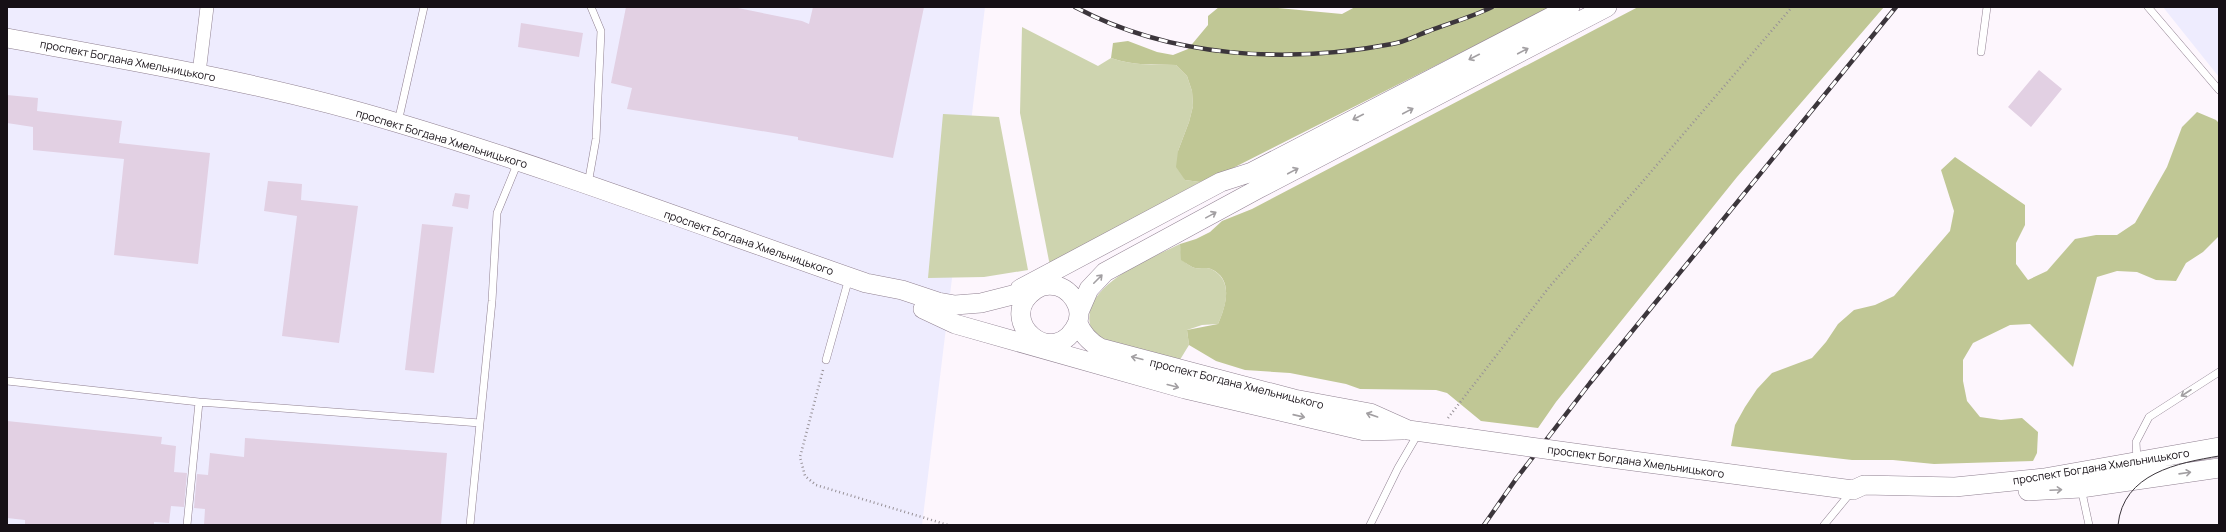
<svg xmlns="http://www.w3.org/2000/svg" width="2226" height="532" font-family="Manrope,sans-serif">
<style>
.industrial{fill:#eeecfe}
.green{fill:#ced4af}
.forest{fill:#c0c795}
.building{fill:#e2d0e3}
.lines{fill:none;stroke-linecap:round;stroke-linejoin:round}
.lane-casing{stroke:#908091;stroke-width:8}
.street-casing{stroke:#908091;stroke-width:14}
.secondary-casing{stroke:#908091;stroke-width:20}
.path{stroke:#979197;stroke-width:2.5;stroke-dasharray:1 3;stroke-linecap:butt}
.lane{stroke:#fff;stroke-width:7}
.street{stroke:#fff;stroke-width:13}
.secondary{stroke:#fff;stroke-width:19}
.tram{stroke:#3c363c;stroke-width:1}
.rail-casing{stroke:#3c363c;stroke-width:4.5}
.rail{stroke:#fff;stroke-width:3;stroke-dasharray:9;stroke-linecap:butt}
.secondary-bridge-casing{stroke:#908091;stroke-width:20;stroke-linecap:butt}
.secondary-bridge{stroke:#fff;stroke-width:19}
.oneway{stroke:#a29fa2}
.labels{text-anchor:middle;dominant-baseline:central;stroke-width:3.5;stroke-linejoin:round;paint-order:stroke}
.street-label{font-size:11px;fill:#161016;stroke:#fff}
</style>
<rect width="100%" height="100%" fill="#fdf6fd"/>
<path class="industrial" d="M7 7H985L922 525H7Z
M2163 7H2219V77Z"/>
<path class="green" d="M1022 27 1098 66 1111 58C1133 66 1153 64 1176 65L1187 76 1192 91 1193 106 1189 122 1178 151 1185 180 1200 182 1050 266 1020 113Z
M943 114 999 117 1028 270 984 277 928 278Z
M1180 244 1182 260C1186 263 1191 267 1195 268 1200 269 1206 267 1211 269 1234 280 1226 306 1218 324L1202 325 1187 330 1189 345 1178 363 1100 341C1097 337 1093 333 1091 328 1077 286 1152 258 1180 244Z"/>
<path class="forest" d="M1219 7H1268L1342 14 1355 7H1551L1231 169 1200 182 1185 180 1176 167 1178 151 1189 122 1193 106 1192 91 1187 76 1176 65C1153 64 1133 66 1111 58L1113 43 1128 41 1157 52 1173 55 1188 49 1208 25V16Z
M1638 7H1884L1737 177 1556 402 1538 428 1481 421 1447 393 1436 390 1360 389 1346 384 1290 373 1245 370 1216 361 1189 345 1187 330 1218 324C1226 306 1234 279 1211 269 1206 267 1200 269 1195 268 1191 267 1186 263 1181 260L1180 244 1196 239 1210 232 1222 221 1252 209Z
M2197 112 2216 120 2219 123V236L2203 252 2186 263 2176 281 2156 280 2137 272 2117 271 2097 277 2073 367 2030 324 2010 325 1973 343 1963 360V381L1967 401 1980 417 2001 420 2022 418 2038 432 2037 453 2033 461 1934 464 1893 460H1852L1731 446 1735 425 1745 407 1757 389 1772 373 1812 358 1826 342 1838 324 1854 310 1875 305 1894 296 1950 231 1954 211 1941 170 1955 157 2025 205V225L2016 243V264L2028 280 2047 271 2075 239 2096 235H2117L2135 223 2167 167 2182 127Z"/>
<path class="building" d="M626 7H733L802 21 809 24 813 7H924L893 158 798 140V137L627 109 632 88 611 83Z
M521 23 583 33 579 57 518 47Z
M2039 70 2062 89 2031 127 2008 107Z
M7 95 38 98 37 111 122 121 119 143 210 153 198 264 114 255 124 159 33 150V127L7 123Z
M268 181 302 184 301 200 358 206 339 343 282 336 297 216 264 211Z
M455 193 470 195 468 209 452 206Z
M422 224 453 227 434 373 405 370Z
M7 421 162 437 161 444 176 446 174 472 187 473 184 507 171 506 169 523 154 522V525H25V520L7 518Z
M245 438 447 453 441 525H204L205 509 194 508 197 474 208 475 210 453 244 457Z"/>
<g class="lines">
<g class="lane-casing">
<path id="lane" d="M2148 7 2219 90
M1981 52 1987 7
M398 122 424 7
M588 184 596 139 601 31 591 7
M826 360 849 278
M7 381 199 402 480 423
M2137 460 2136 442 2149 417 2219 372
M2081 488 2089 525
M187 525 199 402
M470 525 492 301 497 213 518 162
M1370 525 1398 468 1419 432
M1824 525 1852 491"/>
</g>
<g class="street-casing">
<path id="street" d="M199 73 207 7"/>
</g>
<g class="secondary-casing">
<path id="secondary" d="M7 38C138 62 270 84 398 123 556 170 710 229 866 283L902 290 938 302 955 305 981 303 1036 289
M1020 289 1221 182 1252 172 1570 7
M923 309 955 324 1185 389 1365 431 1402 430
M1079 312 1089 289 1105 272 1258 189 1607 7
M1078 322C1055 374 993 319 1035 290 1043 284 1055 284 1064 289 1072 294 1079 304 1079 314 1079 317 1078 320 1078 323 1082 334 1090 342 1100 348L1294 399 1370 413 1408 430 1466 438
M1603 457 1853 490 1864 485 1955 487 2044 478 2219 447
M2028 491 2081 488 2219 468"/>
</g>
<path class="path" d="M823 370 800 457 805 476 816 485 948 525
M1448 418 1550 286 1638 187 1792 7"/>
<use href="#lane" class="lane"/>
<use href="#street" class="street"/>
<use href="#secondary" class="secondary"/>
<path class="tram" d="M2118 525C2123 473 2178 463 2219 456"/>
<g class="rail-casing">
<path id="rail" d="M1075 7C1171 58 1287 64 1392 44 1405 42 1417 35 1429 31 1450 23 1472 17 1492 7
M1484 525 1516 479 1590 383 1896 7"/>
</g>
<use href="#rail" class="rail"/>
<g class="secondary-bridge-casing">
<path id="secondary-bridge" d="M1466 438 1603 457"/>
</g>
<use href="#secondary-bridge" class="secondary-bridge"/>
</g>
<defs><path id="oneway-shaft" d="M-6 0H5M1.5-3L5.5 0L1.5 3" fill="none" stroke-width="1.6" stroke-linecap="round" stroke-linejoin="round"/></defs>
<g class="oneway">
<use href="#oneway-shaft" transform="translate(1523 51) rotate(-28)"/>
<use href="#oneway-shaft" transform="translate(1474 57) rotate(153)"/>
<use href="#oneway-shaft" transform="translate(1408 111) rotate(-28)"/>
<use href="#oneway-shaft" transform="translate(1358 117) rotate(153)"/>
<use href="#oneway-shaft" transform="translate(1293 171) rotate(-28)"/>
<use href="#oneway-shaft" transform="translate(1211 215) rotate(-29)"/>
<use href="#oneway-shaft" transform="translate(1098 279) rotate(-45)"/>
<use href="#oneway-shaft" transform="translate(1137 358) rotate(-166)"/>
<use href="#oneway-shaft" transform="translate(1173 386) rotate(15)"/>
<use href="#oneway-shaft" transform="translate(2186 393) rotate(147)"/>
<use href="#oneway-shaft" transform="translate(1372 415) rotate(-161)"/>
<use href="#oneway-shaft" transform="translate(1299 416) rotate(13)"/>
<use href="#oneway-shaft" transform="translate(2185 473) rotate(-8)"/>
<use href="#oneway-shaft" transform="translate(2056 490) rotate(-3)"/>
</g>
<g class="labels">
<g class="street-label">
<text transform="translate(128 60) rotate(11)">проспект Богдана Хмельницького</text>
<text transform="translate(442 138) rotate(17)">проспект Богдана Хмельницького</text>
<text transform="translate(749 242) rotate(19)">проспект Богдана Хмельницького</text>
<text transform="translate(1237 383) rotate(14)">проспект Богдана Хмельницького</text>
<text transform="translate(1636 461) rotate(8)">проспект Богдана Хмельницького</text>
<text transform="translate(2101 466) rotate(-9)">проспект Богдана Хмельницького</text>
</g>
</g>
<rect width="2226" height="532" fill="none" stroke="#161016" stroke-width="16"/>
</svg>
